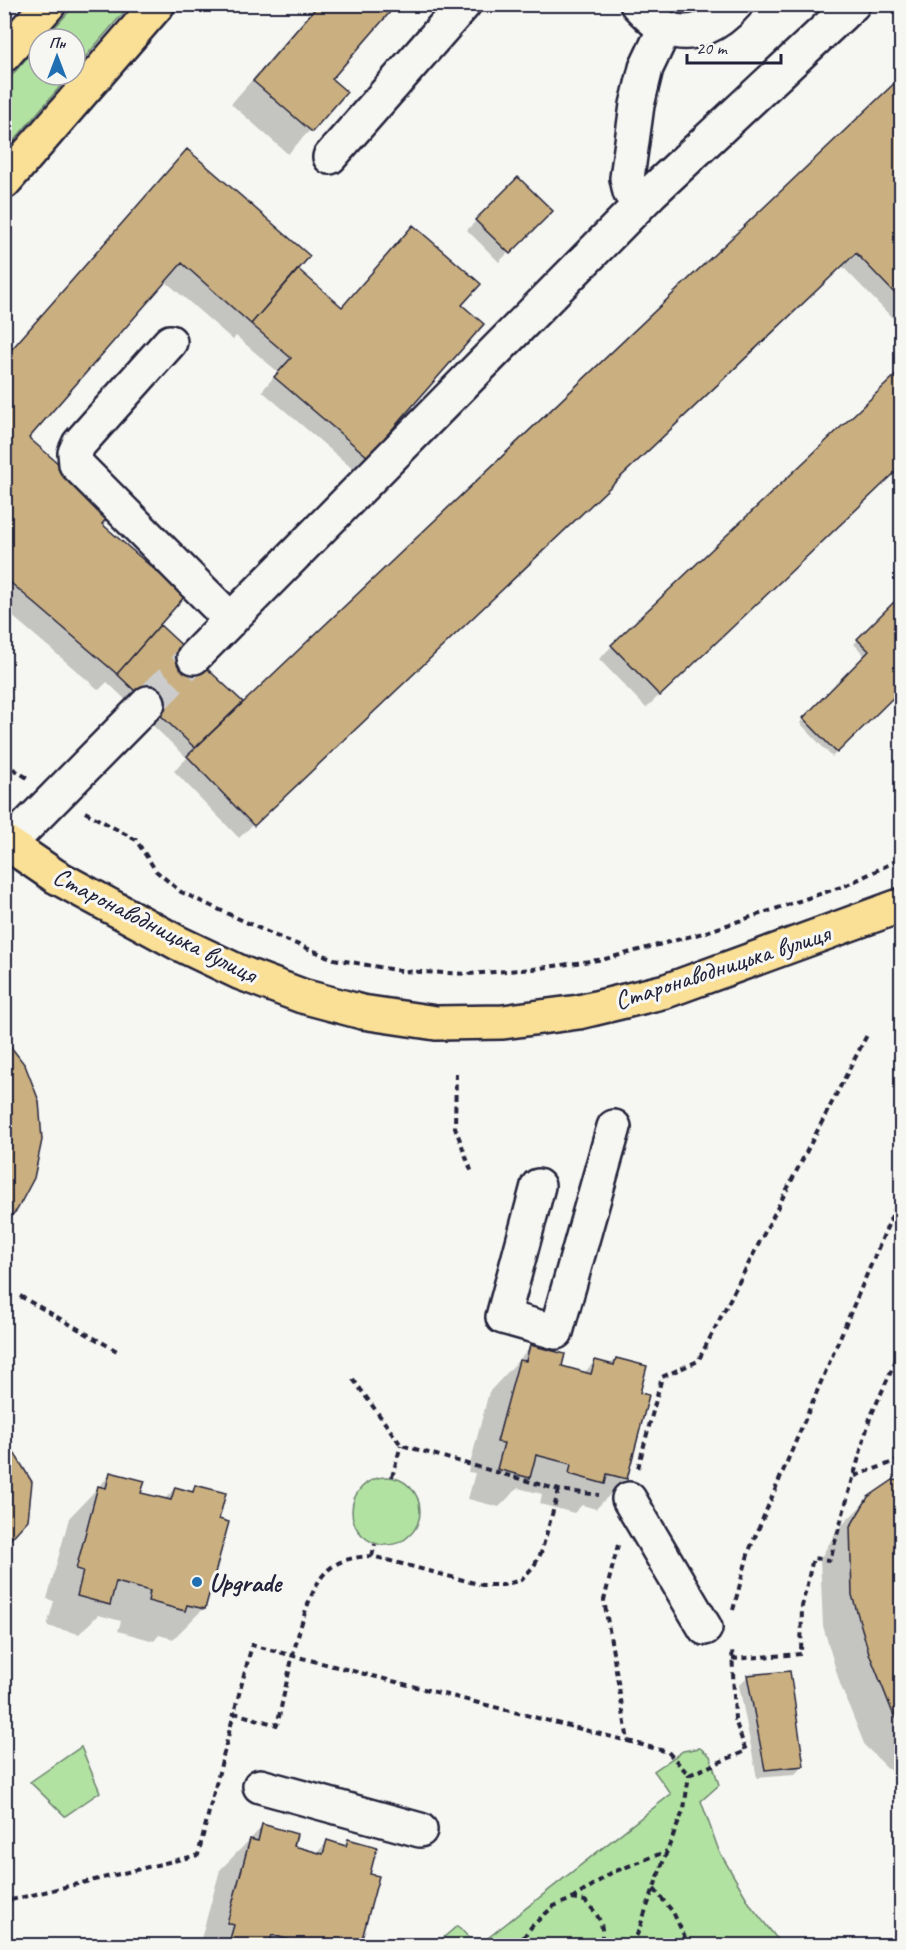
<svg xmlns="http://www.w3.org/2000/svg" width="906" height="1950" font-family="Caveat,sans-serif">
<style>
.green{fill:#b2e2a2;stroke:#6a826e;stroke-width:1.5}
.shadow{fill:#0003}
.building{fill:#cab081;stroke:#22223b;stroke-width:1.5}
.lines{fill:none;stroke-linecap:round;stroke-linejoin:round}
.minor-tunnel{stroke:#cccccd;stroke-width:33;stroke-dasharray:33 16;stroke-linecap:butt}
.minor-casing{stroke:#22223b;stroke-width:38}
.major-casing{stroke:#22223b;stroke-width:38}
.path{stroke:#22223b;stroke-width:4;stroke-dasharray:6 4.5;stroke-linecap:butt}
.minor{stroke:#f6f6f2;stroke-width:33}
.major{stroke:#fadf96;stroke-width:33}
.poi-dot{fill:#1f6fb2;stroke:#f6f6f2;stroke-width:2}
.labels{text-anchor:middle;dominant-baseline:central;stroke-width:6;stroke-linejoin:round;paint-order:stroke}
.street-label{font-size:26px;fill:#22223b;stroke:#f6f6f2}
.poi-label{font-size:26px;font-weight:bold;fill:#22223b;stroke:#f6f6f2;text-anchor:start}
</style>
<rect width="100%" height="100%" fill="#f6f6f2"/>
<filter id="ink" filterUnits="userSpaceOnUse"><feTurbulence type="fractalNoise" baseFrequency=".0167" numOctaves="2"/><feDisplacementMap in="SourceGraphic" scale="12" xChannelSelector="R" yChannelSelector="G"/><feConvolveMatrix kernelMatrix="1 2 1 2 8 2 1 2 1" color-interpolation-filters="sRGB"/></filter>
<g filter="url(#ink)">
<path class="green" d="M75 5H130L75 69V39H44Z
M39 44V75H70L5 151V83Z
M352 1511a34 34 0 1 1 68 0a34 34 0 1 1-68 0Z
M81 1747 100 1792 65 1816 30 1782Z
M700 1748 710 1756 719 1785 701 1801 719 1851 751 1906 782 1945H479L671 1794 654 1771 683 1751Z
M458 1926 476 1945H435L457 1926Z"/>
<path class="shadow" d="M318 4H395L330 79 345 92 288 154 231 104Z
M404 4H419L412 11Z
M632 4H705L672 39Z
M902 78V328L842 266 239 838 174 771 187 758 107 682 99 690 4 609V358L170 169 187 151 292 274 341 308 400 240 460 305 482 324 354 470 262 391 278 372 236 336 233 340 165 281 27 438 100 524 153 630 233 715Z
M518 179 551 211 499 262 467 230Z
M902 465 646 708 599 659 612 646Z
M902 596V687L832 757 800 723 866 657 854 644Z
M531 1347 560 1367 584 1373 595 1361 610 1365 616 1359 638 1394 626 1478 596 1509 582 1505 574 1513 540 1504 542 1494 518 1488 499 1507 468 1499 475 1473 468 1472 489 1392Z
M111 1474 140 1494 164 1500 175 1488 190 1493 196 1487 217 1520 204 1608 173 1639 159 1635 154 1641 118 1631 121 1621 98 1615 79 1634 47 1626 54 1601 47 1599 69 1518Z
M902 1482V1782L865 1746 840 1684 823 1626 820 1559 838 1529 869 1498Z
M748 1676 803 1766 794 1775 757 1778 739 1685Z
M263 1826 292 1847 316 1853 328 1842 343 1846 349 1840 368 1875 358 1946H199L220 1870Z"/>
<path class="building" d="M319 4H397L332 79 347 92 312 132 253 81Z
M681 4H707L696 17Z
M902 76V301L856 253 254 826 187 756Z
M187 149 310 256 251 324 182 263 29 438 113 511 102 524 185 596 117 674 4 577V358Z
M518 177 553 211 510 254 475 220Z
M413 225 481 284 462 305 484 324 368 457 274 377 291 358 251 324 298 269 342 307Z
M902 369V466L660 696 611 645Z
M902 594V689L837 753 803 718 869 651 857 639Z
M160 625 243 702 195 748 117 674Z
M4 1038 25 1065 39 1101 42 1140 34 1178 17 1210 4 1223Z
M530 1345 565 1354 562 1366 591 1374 595 1360 614 1365 616 1358 647 1366 640 1393 649 1395 627 1479 607 1474 605 1484 569 1474 571 1464 536 1455 530 1478 497 1469 504 1443 497 1442 519 1360 526 1361Z
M4 1446 12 1449 32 1482 28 1520 7 1543 4 1556Z
M110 1472 145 1481 141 1493 171 1500 175 1487 193 1492 195 1485 226 1493 219 1519 229 1522 205 1609 187 1605 185 1611 148 1601 150 1591 116 1582 110 1605 77 1596 83 1571 76 1569 98 1486 106 1488Z
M893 1480 902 1481V1723L894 1716 869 1653 852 1595 850 1527 868 1497Z
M790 1671 804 1766 765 1770 747 1675Z
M262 1824 297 1834 294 1846 323 1854 327 1840 346 1846 348 1839 377 1847 370 1874 379 1876 360 1946H303L304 1944 272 1935 269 1946H228L234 1925 227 1923 250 1839 258 1841Z"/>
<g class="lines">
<path class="minor-tunnel" d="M148 703 194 657"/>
<g class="minor-casing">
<path id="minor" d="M637 4C645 12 656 24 666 28 692 40 719 24 736 4
M330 157 464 4
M653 191 640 195 630 192 627 178 637 105 646 68 665 28
M170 342 79 444 75 453 76 464 231 620
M194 657 653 191 853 4
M9 844 148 703
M538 1186 503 1317 556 1332 614 1127
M629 1499 705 1628
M260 1786 420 1830"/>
</g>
<g class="major-casing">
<path id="major" d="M4 55 49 4
M4 182 158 4
M4 841 55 876 178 943 241 973 302 996 362 1012 436 1023 503 1022 579 1012 666 991 902 905"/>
</g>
<path class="path" d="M4 763 29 779
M85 812 136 840 156 871 181 892 276 936 334 959 401 971 468 974 533 969 605 959 703 933 847 885 902 858
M456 1073 455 1127 472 1173
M20 1296 117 1351
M353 1379 401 1445 559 1490 599 1495
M638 1468 662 1377 698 1361 867 1035
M855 1476 902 1459
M392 1477 401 1445
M559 1490 541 1553 534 1566 521 1580 503 1585H482L372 1556C356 1557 338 1559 326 1572 302 1595 286 1689 277 1725L234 1713 252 1645 294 1656 628 1741
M618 1545 604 1600 628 1741 668 1752 689 1775
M372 1556 375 1544
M733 1610 749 1551 902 1192
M732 1659 801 1654 802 1606 813 1558 830 1560 870 1418 902 1347
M689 1775 746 1751 735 1720 732 1648
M654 1889 673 1912 689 1946
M572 1899 585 1901C599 1915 606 1926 600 1946
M11 1900 198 1855 234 1713
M517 1946 532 1926 554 1906 572 1899 611 1873 667 1851
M633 1946 667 1851 684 1809 689 1775"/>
<use href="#minor" class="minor"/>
<use href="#major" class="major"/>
</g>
</g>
<circle class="poi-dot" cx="197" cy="1582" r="6"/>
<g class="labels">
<g class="street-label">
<text transform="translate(155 925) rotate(27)">Старонаводницька вулиця</text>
<text transform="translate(722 967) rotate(-18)">Старонаводницька вулиця</text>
</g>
<g class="poi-label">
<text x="209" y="1582">Upgrade</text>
</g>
</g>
<rect width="906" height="1950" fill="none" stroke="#f6f6f2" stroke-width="24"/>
<rect x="12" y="12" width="882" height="1926" fill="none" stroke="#22223b" stroke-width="2" filter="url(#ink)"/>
<g transform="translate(57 57)"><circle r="28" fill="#f6f6f2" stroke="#a1a1a9" stroke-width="1.5"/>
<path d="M0-4.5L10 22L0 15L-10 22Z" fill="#1f6fb2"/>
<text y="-9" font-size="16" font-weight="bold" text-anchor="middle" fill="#22223b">Пн</text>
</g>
<path d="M687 54v9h94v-9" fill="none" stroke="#22223b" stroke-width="3"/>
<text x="696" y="54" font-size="18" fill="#22223b" stroke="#f6f6f2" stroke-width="4.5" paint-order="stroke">20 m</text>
</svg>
